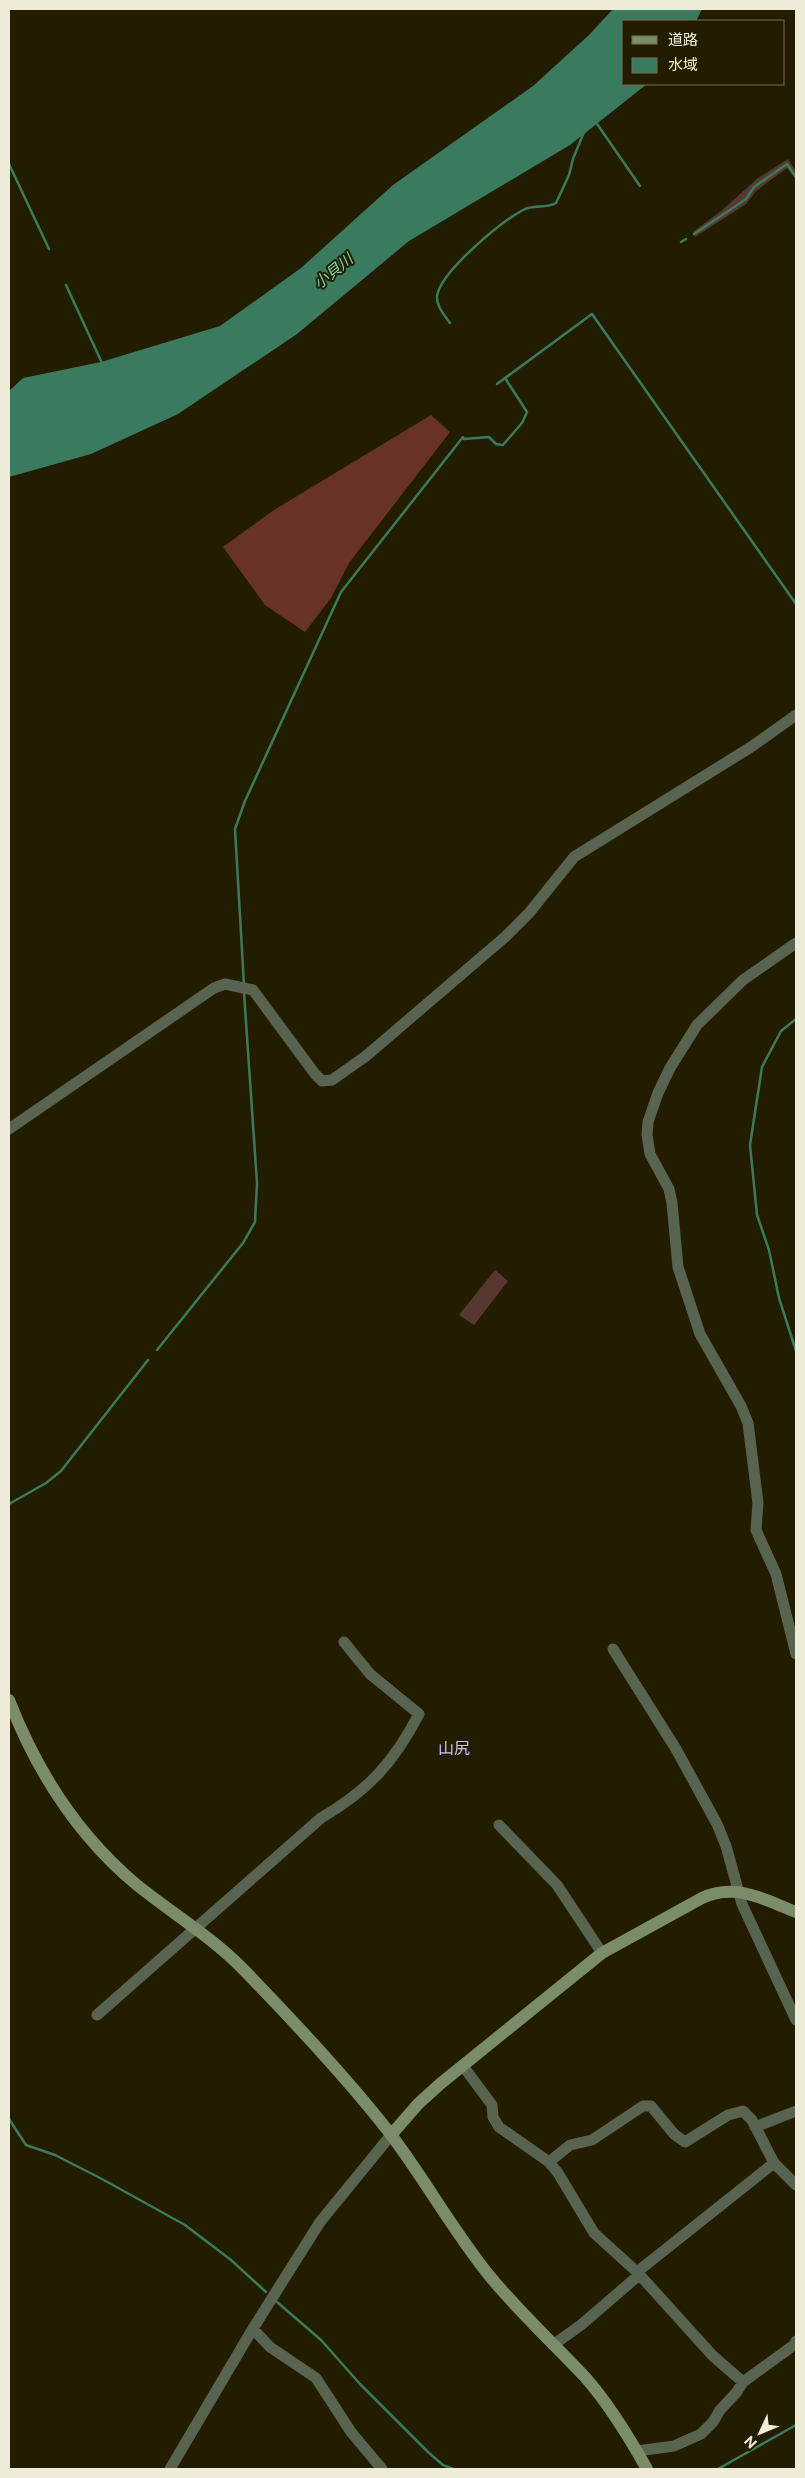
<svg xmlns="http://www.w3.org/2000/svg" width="805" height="2478" font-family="'Public Sans','Noto Sans JP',sans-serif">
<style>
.green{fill:#583730}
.forest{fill:#683228}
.water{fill:#3a7a5f}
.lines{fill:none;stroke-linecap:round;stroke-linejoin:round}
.stream{stroke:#3a7a5f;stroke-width:2.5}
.street{stroke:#58644f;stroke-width:11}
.secondary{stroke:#7a8c6a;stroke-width:12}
.labels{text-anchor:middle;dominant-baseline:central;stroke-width:4;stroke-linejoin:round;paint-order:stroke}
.water-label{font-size:15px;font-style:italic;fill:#7bdab1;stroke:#231d00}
.quarter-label{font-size:16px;fill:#c9bff8;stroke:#231d00}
</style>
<rect width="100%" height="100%" fill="#231d00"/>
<path class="green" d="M788 159 796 171V180L787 168 756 191 746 204 695 237 693 232 721 211 758 178Z
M495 1270 508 1281 474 1325 459 1315Z"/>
<path class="forest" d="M431 415 450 432 349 563 331 598 305 632 265 605 223 547 274 510Z"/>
<path class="water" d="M613 9H702L696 21H624V84H647L570 145 409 241 297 334 178 414 91 454 9 477V391L23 378 101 362 220 326 301 268 393 185 533 86 589 35Z"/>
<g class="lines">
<path class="stream" d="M595 121 640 186
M9 164 49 249
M694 234 746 199 754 187 787 164 796 177
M681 242 686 239
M66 285 102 363
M450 323C445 316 436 306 437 296 441 271 501 222 523 210 533 204 546 209 556 203L569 175 573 159 584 132
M497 384 592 314 796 604
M464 439 489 437 496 444 503 445 522 423 527 412 505 378
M244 985 235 829 245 801 341 592 463 437
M796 1019 781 1031 762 1067 750 1145 757 1215 769 1250 779 1298 796 1351
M157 1350 243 1243 255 1222 257 1183 244 993
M9 1504 46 1483 61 1471 148 1360
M9 2119 26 2145 55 2155 102 2179 185 2225 231 2260 266 2292
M277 2302 321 2340 360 2384 429 2453 443 2465 453 2469
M718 2469 796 2425"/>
<path class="street" d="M796 943 743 980 697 1025 670 1068 658 1093 648 1122 647 1135 650 1154 669 1189 672 1203 678 1267 700 1334 741 1406 748 1423 758 1503 756 1530 776 1574 796 1654
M9 1129 214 988 225 984 253 990 315 1074 322 1081 332 1080 366 1056 505 937 529 913 574 857 751 747 796 715
M613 1649 676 1749 717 1824 726 1846 742 1904 796 2020
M499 1825 557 1885 602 1953
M97 2015 321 1818C369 1790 394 1762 419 1714L370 1674 344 1642
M463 2066 492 2105 493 2117 499 2127 549 2162 558 2173 594 2233 637 2272 713 2356 743 2382
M755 2127 796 2111
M549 2162 570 2145 592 2140 643 2106H651L674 2134 685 2142 728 2115 743 2111 752 2120 774 2163 796 2185
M637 2272 774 2163
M253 2329 270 2347 316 2378 351 2432 382 2469
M553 2345 581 2325 639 2275
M637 2451 674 2446 701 2434 713 2422 720 2410 736 2393 743 2382 794 2345 796 2341
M170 2469 252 2330 320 2222 391 2135"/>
<path class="secondary" d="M9 1700C37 1772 78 1836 137 1885 173 1914 212 1937 244 1970 294 2022 345 2076 389 2132 424 2178 452 2229 488 2274 518 2311 552 2342 585 2377 609 2404 629 2437 647 2469
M391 2135 418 2104 440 2084 602 1953 702 1898C735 1882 765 1900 796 1912"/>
</g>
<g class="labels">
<g class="water-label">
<text transform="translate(333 271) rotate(-39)">小貝川</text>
</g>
<g class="quarter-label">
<text x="454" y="1748">山尻</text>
</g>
</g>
<rect width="805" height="2478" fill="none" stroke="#eeebd9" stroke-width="20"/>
<rect x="622" y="20" width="162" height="65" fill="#231d00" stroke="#746f57"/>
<rect x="632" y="36" width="25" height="8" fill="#7a8c6a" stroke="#746f57"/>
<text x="668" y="45" font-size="15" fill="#eeebd9">道路</text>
<rect x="632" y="58" width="25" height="15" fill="#3a7a5f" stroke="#746f57"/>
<text x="668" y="70" font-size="15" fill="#eeebd9">水域</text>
<g transform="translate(760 2433) rotate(226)" stroke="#231d00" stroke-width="4" paint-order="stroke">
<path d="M0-4L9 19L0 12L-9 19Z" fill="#eeebd9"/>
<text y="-8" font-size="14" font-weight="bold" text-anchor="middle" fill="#eeebd9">N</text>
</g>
</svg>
